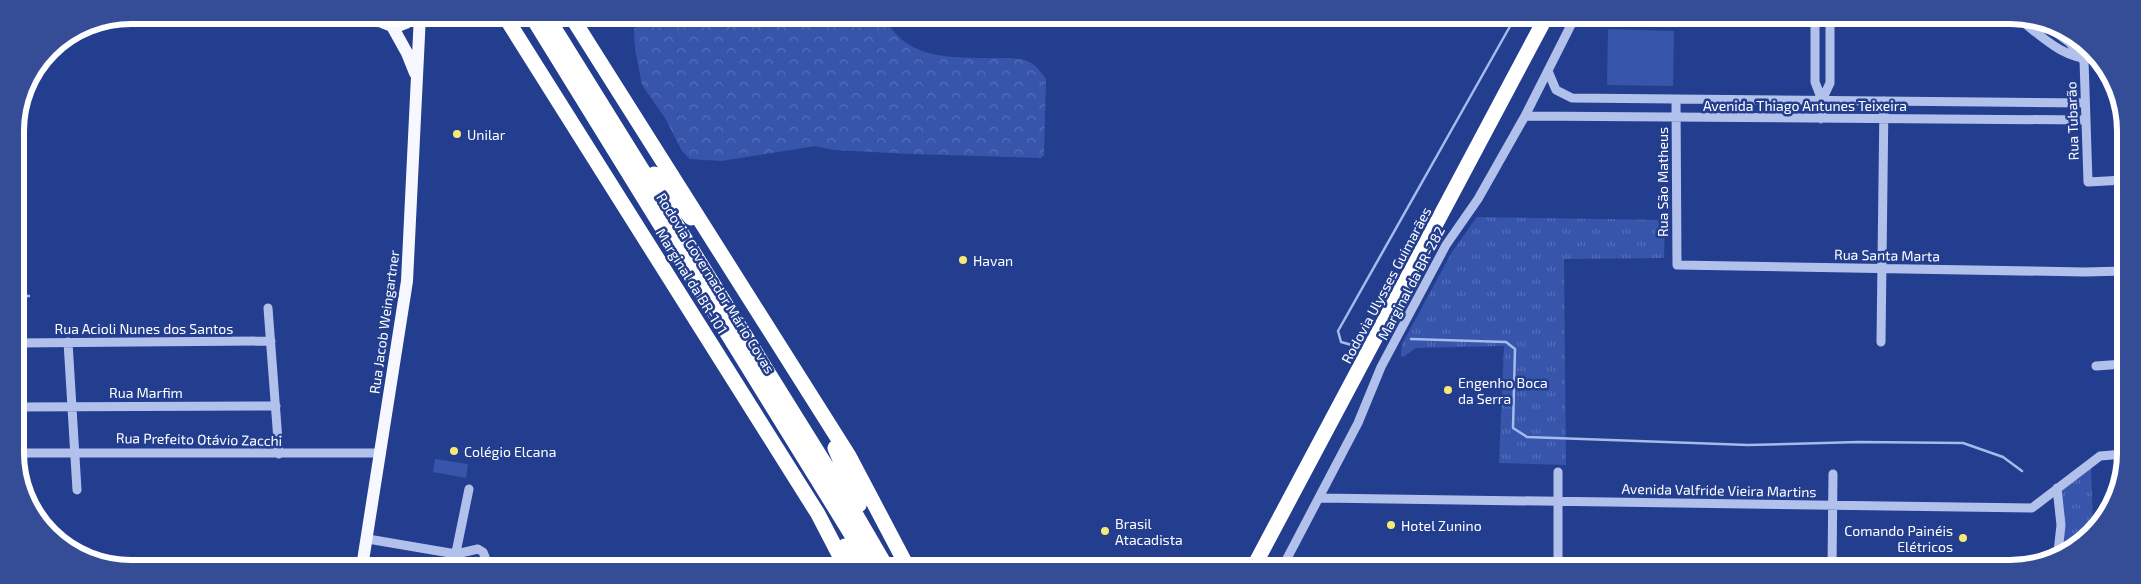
<svg xmlns="http://www.w3.org/2000/svg" width="2141" height="584" font-family="'Exo 2',sans-serif">
<style>
.grass{fill:url(#grass-tufts)}
.forest{fill:url(#forest-crowns)}
.pitch{fill:#3756ab}
.lines{fill:none;stroke-linecap:round;stroke-linejoin:round}
.stream{stroke:#a6baec;stroke-width:2.5}
.minor{stroke:#b2c1eb;stroke-width:9}
.major{stroke:#f7f8ff;stroke-width:12}
.highway{stroke:#fff;stroke-width:15}
.poi-dot{fill:#f7e974;stroke:#233e8e;stroke-width:2}
.labels{text-anchor:middle;dominant-baseline:central;stroke-width:5;stroke-linejoin:round;paint-order:stroke}
.street-label{font-size:14px;fill:#fff;stroke:#233e8e}
.poi-label{font-size:14px;fill:#fff;stroke:#233e8e;text-anchor:start}
.rim{fill:none;stroke:#fff;stroke-width:6}
</style>
<defs>
<pattern id="grass-tufts" width="24" height="20" patternUnits="userSpaceOnUse" patternTransform="scale(1.25)"><rect width="24" height="20" fill="#3756ab"/><path d="M3 7l-1-3M5 7V3M7 7l1-3M15 17l-1-3M17 17v-4M19 17l1-3" fill="none" stroke="#556fb8"/></pattern>
<pattern id="forest-crowns" width="20" height="18" patternUnits="userSpaceOnUse" patternTransform="scale(1.25)"><rect width="20" height="18" fill="#3756ab"/><path d="M2 6a3 3 0 1 1 6 0M12 15a3 3 0 1 1 6 0" fill="none" stroke="#556fb8"/></pattern>
</defs>
<rect width="100%" height="100%" fill="#233e8e"/>
<path class="grass" d="M1477 217 1665 220 1664 258 1564 259 1566 465 1499 463 1504 346 1416 348 1403 357 1401 356 1402 344 1452 252Z
M2091 467 2093 529 2086 540 2062 550 2061 489Z"/>
<path class="forest" d="M884 16C904 60 952 58 995 58 1007 58 1022 57 1033 64 1038 68 1042 74 1046 79L1044 155 1041 158 912 154 834 150 815 146 721 161 690 159 682 151 665 118 642 85 635 49 634 29 647 17Z"/>
<path class="pitch" d="M1608 29 1674 31 1673 86 1607 85Z
M435 459 468 464 466 478 433 472Z"/>
<g class="lines">
<path class="stream" d="M16 296H29
M1411 339 1506 342 1515 349 1513 428 1527 437 1748 445 1859 442 1963 443 2003 457 2022 471
M1352 345 1341 342 1338 331 1513 21"/>
<path class="minor" d="M247 15 384 23
M1532 17 1543 22
M1815 17V82L1822 100
M2017 17C2041 36 2065 61 2097 59
M2042 22 2070 43 2083 60
M2084 60 2088 182 2124 180
M1548 71 1556 90 1572 98 2085 103
M1676 99 1677 265 2085 272 2124 271
M1525 116 2086 120
M1821 119 1822 100 1830 83V17
M268 308 279 454
M68 342 77 490
M1881 342 1884 101
M17 343 271 341
M2096 366 2124 364
M17 407 276 406
M17 453H381
M2057 488 2061 525 2058 552
M1320 498 2032 508 2100 456 2124 454
M368 539 456 554 478 549 483 552 489 567
M1284 565 1526 568
M453 567 469 489
M1282 568 1358 423 1381 367 1446 245 1478 199 1525 116 1575 17
M1558 568V472
M1832 569 1833 474"/>
<path class="major" d="M375 15C386 30 405 28 415 15
M392 26 407 53 415 73
M362 567 407 281 420 15"/>
<path class="highway" d="M504 15 818 514 846 568
M531 15 872 568
M546 15 848 501 887 568
M571 16 849 456 908 568
M654 174 691 218
M835 448 859 505
M845 546 858 568
M1253 568 1546 17"/>
</g>
<g class="poi-dot">
<circle cx="457" cy="134" r="5"/>
<circle cx="963" cy="260" r="5"/>
<circle cx="1448" cy="390" r="5"/>
<circle cx="454" cy="451" r="5"/>
<circle cx="1391" cy="525" r="5"/>
<circle cx="1105" cy="531" r="5"/>
<circle cx="1963" cy="538" r="5"/>
</g>
<g class="labels">
<g class="street-label">
<text x="1805" y="105">Avenida Thiago Antunes Teixeira</text>
<text transform="translate(2072 121) rotate(-92)">Rua Tubarão</text>
<text transform="translate(1662 182) rotate(-90)">Rua São Matheus</text>
<text transform="translate(1887 255) rotate(1)">Rua Santa Marta</text>
<text transform="translate(692 281) rotate(58)">Marginal da BR-101</text>
<text transform="translate(716 283) rotate(58)">Rodovia Governador Mário Covas</text>
<text transform="translate(1411 283) rotate(-62)">Marginal da BR-282</text>
<text transform="translate(1386 285) rotate(-62)">Rodovia Ulysses Guimarães</text>
<text transform="translate(384 322) rotate(-82)">Rua Jacob Weingartner</text>
<text x="144" y="328">Rua Acioli Nunes dos Santos</text>
<text x="146" y="392">Rua Marfim</text>
<text transform="translate(199 439) rotate(1)">Rua Prefeito Otávio Zacchi</text>
<text transform="translate(1719 490) rotate(1)">Avenida Valfride Vieira Martins</text>
</g>
<g class="poi-label">
<text x="467" y="134">Unilar</text>
<text x="973" y="260">Havan</text>
<text x="1458" y="382">Engenho Boca<tspan x="1458" dy="16">da Serra</tspan></text>
<text x="464" y="451">Colégio Elcana</text>
<text x="1115" y="523">Brasil<tspan x="1115" dy="16">Atacadista</tspan></text>
<text x="1401" y="525">Hotel Zunino</text>
<text x="1953" y="530" text-anchor="end">Comando Painéis<tspan x="1953" dy="16">Elétricos</tspan></text>
</g>
</g>
<path d="M0 0H2141V584H0ZM131 24H2010A107 107 0 0 1 2117 131V453A107 107 0 0 1 2010 560H131A107 107 0 0 1 24 453V131A107 107 0 0 1 131 24Z" fill="#354d97" fill-rule="evenodd"/>
<path class="rim" d="M131 24H2010A107 107 0 0 1 2117 131V453A107 107 0 0 1 2010 560H131A107 107 0 0 1 24 453V131A107 107 0 0 1 131 24Z"/>
</svg>
